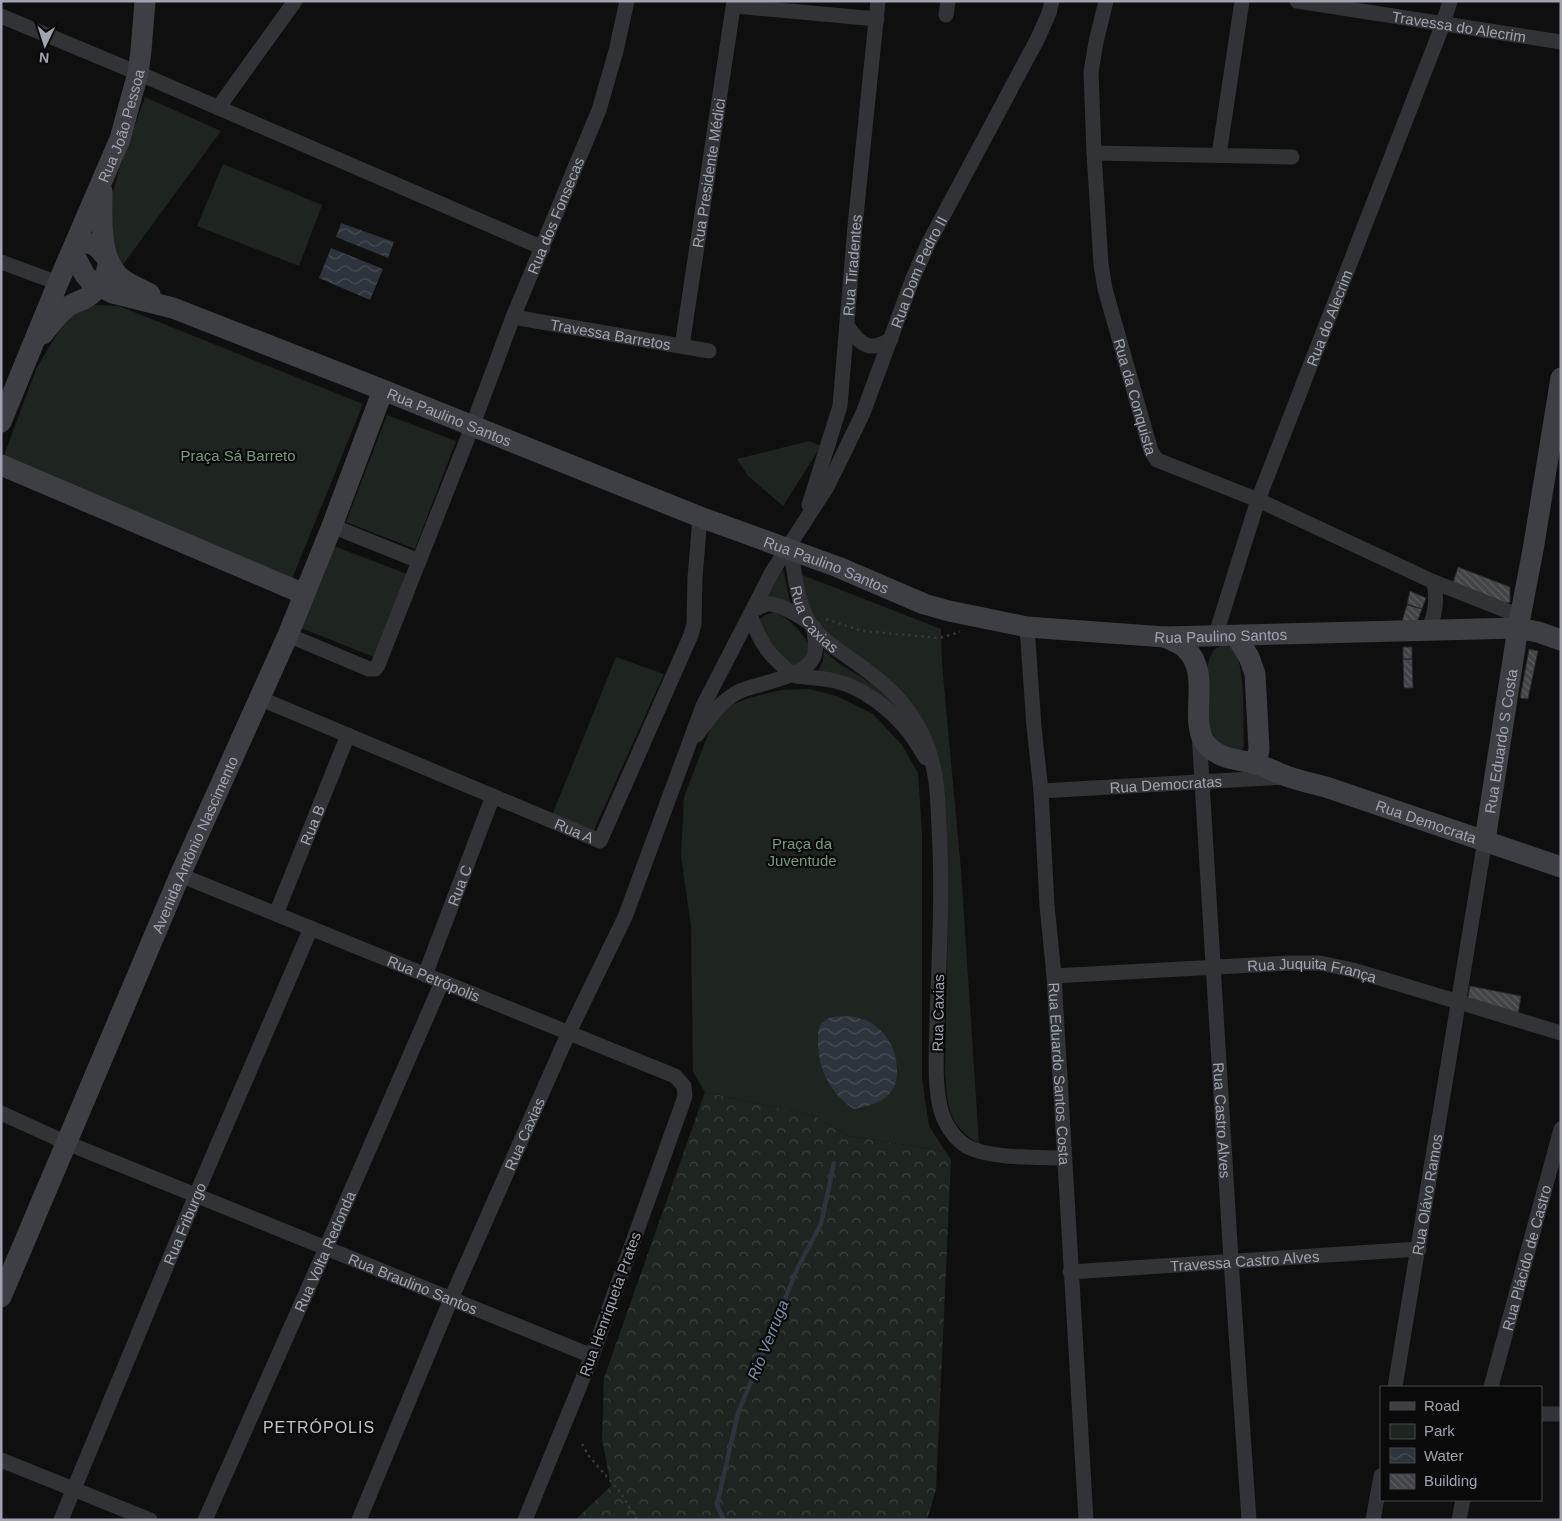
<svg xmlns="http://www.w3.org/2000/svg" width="1562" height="1521" font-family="Arial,sans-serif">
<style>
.forest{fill:url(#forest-crowns)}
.green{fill:#1e241f}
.water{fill:url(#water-waves)}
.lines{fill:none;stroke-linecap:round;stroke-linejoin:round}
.stream{stroke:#2e343c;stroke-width:4.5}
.building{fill:url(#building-back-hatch);stroke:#29292c}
.path{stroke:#36373c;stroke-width:2.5;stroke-dasharray:2.5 4;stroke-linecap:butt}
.street{stroke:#323337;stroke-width:15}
.secondary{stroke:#3e3f45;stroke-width:21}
.labels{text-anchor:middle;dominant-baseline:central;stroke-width:4.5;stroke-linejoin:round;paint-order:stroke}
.street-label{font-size:15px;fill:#a1a4b0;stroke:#0a0a0b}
.park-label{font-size:15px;fill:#799a7e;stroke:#0a0a0b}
.water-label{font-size:16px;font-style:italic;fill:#7a8fa9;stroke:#0a0a0b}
.neighbourhood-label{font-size:16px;letter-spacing:1px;fill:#c2c4cc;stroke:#0a0a0b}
</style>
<defs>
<pattern id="forest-crowns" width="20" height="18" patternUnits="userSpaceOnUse" patternTransform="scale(1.25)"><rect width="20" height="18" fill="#1e241f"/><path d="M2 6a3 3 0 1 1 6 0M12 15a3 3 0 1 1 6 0" fill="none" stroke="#3c413d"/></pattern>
<pattern id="water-waves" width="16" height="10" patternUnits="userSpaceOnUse" patternTransform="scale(1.25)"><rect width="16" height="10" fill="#2e343c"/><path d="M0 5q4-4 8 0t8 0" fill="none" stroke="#494e56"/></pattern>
<pattern id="building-back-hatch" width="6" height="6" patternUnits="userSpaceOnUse" patternTransform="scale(1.25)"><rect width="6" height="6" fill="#434448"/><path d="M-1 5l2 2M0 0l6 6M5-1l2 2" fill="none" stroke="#5b5c60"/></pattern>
</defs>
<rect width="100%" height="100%" fill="#0f0f10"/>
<path class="forest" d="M705 1092 815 1116 849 1136 945 1151 951 1160 936 1490 927 1520H575L611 1486 602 1439 604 1378Z"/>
<path class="green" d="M145 97 221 131 122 266 110 234 109 206 119 170Z
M223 164 322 205 299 266 197 226Z
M95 305 119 306 363 404 292 579 3 458 37 367 68 316Z
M387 415 456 441 415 549 346 522Z
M809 441 821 446 783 506 748 476 737 459Z
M334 546 407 574 374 657 301 628Z
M782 564 791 606 763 601Z
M800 574 941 629 942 664 961 870 979 1143C948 1127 947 1103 945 1072L948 909 945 831 917 716 838 646 808 611Z
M775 612C787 617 807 635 810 650 810 653 808 659 808 662L788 669 757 621 765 615Z
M1224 644C1228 646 1232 647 1234 650 1246 666 1243 725 1244 747L1236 756 1208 735C1206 714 1201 667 1214 650 1217 647 1221 646 1224 644Z
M824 650 837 662 872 684 888 698 900 712 818 671 823 661Z
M616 657 664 674 593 832 551 818Z
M809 689 837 696 873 714 902 745 918 773 922 832V1078L929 1126 945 1151 849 1136 815 1116 705 1092 693 1072 691 927 681 856 684 797 712 724 731 705 749 698 781 690Z"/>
<path class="water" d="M341 223 394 242 388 258 336 237Z
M331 248 383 269 370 300 319 278Z
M851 1016C857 1018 864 1019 870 1022 888 1033 897 1051 897 1071 897 1077 896 1085 892 1090 884 1103 868 1106 854 1109 830 1094 817 1067 818 1039 818 1032 818 1025 824 1021 831 1015 842 1017 851 1016Z"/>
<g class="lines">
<path class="stream" d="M724 1520 717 1505 738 1413 798 1267 821 1224 834 1163"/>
</g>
<path class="building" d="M1458 567 1510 587V602L1501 605 1453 583Z
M1410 591 1426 598 1422 609 1407 604Z
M1407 605 1422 609 1417 622 1402 621Z
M1403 647H1412V659H1403Z
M1529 649 1538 651 1528 699 1520 698Z
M1403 659H1412L1413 688H1404Z
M1470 986 1521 996 1518 1015 1467 1002Z"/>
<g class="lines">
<path class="path" d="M826 619 862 631 940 638 960 632
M582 1444 589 1456 620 1492 637 1520"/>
<g class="street">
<path id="s1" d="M1106 1 1096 42 1091 72 1094 153 1101 264 1105 289 1151 451 1157 460 1258 500 1434 582 1520 616"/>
<path id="s2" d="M1297 1 1561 42"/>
<path d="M734 6 877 19"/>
<path d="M946 15 948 1"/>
<path d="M1 16 138 73 543 248"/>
<path d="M218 108 295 1"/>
<path d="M1094 153 1292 157"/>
<path d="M1219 155 1242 1"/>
<path d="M1 262 58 283"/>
<path id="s3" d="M513 317 709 351"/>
<path d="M848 327C860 345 871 353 891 339"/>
<path id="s4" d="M682 346 734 1"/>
<path id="s5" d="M809 505 840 406 855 226 878 1"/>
<path d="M332 526 419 561"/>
<path id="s6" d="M790 544C794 568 796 600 809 622 818 637 841 652 855 662 897 691 923 719 934 770 938 789 938 809 939 828 943 892 939 956 937 1020 937 1048 932 1098 946 1123 950 1131 957 1140 966 1146 989 1159 1037 1157 1064 1158"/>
<path d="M753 610C758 608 763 605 768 604 780 603 799 616 809 622"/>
<path d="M750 615C762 646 767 653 792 674L796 676C808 677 819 678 831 680 861 686 890 708 909 732 915 740 920 749 926 758"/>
<path id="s7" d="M1027 627 1034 727 1041 791 1047 905 1054 976 1086 1520"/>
<path d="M1428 630C1436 613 1437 600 1434 582"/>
<path id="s8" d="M288 635 369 669H375L378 665 472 427 513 317 599 110 616 51 627 1"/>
<path id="s9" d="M1215 637 1258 500 1443 24 1450 1"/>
<path id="s10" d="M259 698 600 841 691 635 694 624 695 578 700 517"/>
<path id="s11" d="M1199 733 1231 1260 1249 1520"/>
<path d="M697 735C709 718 721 700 740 691 759 683 804 677 813 658 818 650 814 636 814 627"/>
<path id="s12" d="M1041 791 1285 777"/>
<path id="s13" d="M180 875 675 1076 684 1086 685 1096 682 1105 592 1356 525 1520"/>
<path id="s14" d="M276 914 348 735"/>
<path id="s15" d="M425 975 493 796"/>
<path id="s16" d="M1054 976 1290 963H1320L1353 970 1561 1033"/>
<path id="s17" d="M1 1113 67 1143 592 1356"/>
<path id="s18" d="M1070 1272 1419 1249"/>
<path id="s19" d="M1395 1387 1485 840"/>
<path id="s20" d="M1491 1387 1561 1129"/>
<path d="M1541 1414H1561"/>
<path d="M1 1460 150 1520"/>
<path id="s21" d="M61 1520 196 1195 311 928"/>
<path id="s22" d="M205 1520 326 1248 442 982"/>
<path id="s23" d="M359 1520 451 1299 569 1032 625 917 703 706 772 572 827 487 837 467 863 413 913 278 928 244 1038 38 1049 13 1052 1"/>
<path d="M1373 1520 1381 1476"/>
<path d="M1459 1520 1463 1500"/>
</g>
<g class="secondary">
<path d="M102 191C102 218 98 260 122 279 130 285 141 289 150 294"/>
<path id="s24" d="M72 251 85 275 91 282 113 293 173 308 383 390 700 517 838 567 924 604 949 611 1027 627 1165 637 1518 628 1538 632 1561 640"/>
<path d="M43 334C50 325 57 315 66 308 72 303 78 302 84 299 99 291 106 278 109 261 98 247 95 240 75 244"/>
<path id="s25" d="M1 422 58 283 120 139 138 73 141 51 145 1"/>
<path d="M1 465 304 594"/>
<path d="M1236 636 1249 657 1255 674 1259 749 1256 764"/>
<path id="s26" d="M1165 637C1172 641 1180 643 1185 648 1207 668 1196 700 1199 725 1200 732 1201 738 1205 743 1219 760 1238 759 1257 764 1268 768 1278 773 1289 777 1301 781 1314 784 1326 787L1561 867"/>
<path id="s27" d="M1485 840 1518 628 1533 550 1561 378"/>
<path id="s28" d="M1 1297 180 875 288 635 332 526 383 390"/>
</g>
</g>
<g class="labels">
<g class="street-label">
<text stroke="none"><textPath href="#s2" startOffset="164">Travessa do Alecrim</textPath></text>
<text stroke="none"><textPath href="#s25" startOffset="320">Rua João Pessoa</textPath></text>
<text stroke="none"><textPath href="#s4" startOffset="175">Rua Presidente Médici</textPath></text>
<text stroke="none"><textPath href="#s8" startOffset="582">Rua dos Fonsecas</textPath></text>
<text stroke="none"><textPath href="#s5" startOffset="245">Rua Tiradentes</textPath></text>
<text stroke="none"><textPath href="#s23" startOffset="1370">Rua Dom Pedro II</textPath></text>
<text stroke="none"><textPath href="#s9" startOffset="339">Rua do Alecrim</textPath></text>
<text stroke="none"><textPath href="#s3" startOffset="99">Travessa Barretos</textPath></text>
<text stroke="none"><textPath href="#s1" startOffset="402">Rua da Conquista</textPath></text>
<text stroke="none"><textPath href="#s24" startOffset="420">Rua Paulino Santos</textPath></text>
<text stroke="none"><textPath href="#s24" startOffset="825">Rua Paulino Santos</textPath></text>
<text stroke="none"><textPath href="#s6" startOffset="81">Rua Caxias</textPath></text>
<text stroke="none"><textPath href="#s24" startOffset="1230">Rua Paulino Santos</textPath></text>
<text stroke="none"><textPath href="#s27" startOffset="100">Rua Eduardo S Costa</textPath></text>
<text stroke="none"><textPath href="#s12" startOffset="125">Rua Democratas</textPath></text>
<text stroke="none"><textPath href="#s26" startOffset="359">Rua Democrata</textPath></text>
<text stroke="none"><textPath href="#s14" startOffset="96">Rua B</textPath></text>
<text stroke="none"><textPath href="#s10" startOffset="342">Rua A</textPath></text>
<text stroke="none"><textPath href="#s28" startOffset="492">Avenida Antônio Nascimento</textPath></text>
<text stroke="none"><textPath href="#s15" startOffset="96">Rua C</textPath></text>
<text stroke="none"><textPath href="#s16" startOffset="259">Rua Juquita França</textPath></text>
<text stroke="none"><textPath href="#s13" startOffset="274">Rua Petrópolis</textPath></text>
<text transform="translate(938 1013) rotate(-89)">Rua Caxias</text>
<text stroke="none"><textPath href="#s7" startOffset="448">Rua Eduardo Santos Costa</textPath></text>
<text stroke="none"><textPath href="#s11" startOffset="388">Rua Castro Alves</textPath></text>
<text stroke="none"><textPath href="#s23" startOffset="420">Rua Caxias</textPath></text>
<text stroke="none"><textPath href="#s19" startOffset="195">Rua Olávo Ramos</textPath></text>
<text stroke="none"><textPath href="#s21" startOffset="321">Rua Friburgo</textPath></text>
<text stroke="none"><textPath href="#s22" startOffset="294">Rua Volta Redonda</textPath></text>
<text stroke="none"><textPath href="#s20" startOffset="134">Rua Plácido de Castro</textPath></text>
<text stroke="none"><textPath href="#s18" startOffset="175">Travessa Castro Alves</textPath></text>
<text stroke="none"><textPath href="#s17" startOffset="446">Rua Braulino Santos</textPath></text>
<text transform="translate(610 1304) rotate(-70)">Rua Henriqueta Prates</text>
</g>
<g class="park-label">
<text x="238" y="455">Praça Sá Barreto</text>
<text x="802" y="843">Praça da<tspan x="802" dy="17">Juventude</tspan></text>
</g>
<g class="water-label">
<text transform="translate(768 1340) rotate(-68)">Rio Verruga</text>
</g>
<g class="neighbourhood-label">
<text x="319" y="1427">PETRÓPOLIS</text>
</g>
</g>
<rect width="1562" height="1521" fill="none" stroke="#a1a4b0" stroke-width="5"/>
<rect x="1380" y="1386" width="162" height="115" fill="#0a0a0b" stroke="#46484d"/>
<rect x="1390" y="1402" width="25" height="8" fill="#3e3f45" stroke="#46484d"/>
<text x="1424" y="1411" font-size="15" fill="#a1a4b0">Road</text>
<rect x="1390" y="1424" width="25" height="15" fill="#1e241f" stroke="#46484d"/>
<text x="1424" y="1436" font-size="15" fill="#a1a4b0">Park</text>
<rect x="1390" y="1448" width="25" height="15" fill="url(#water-waves)" stroke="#46484d"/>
<text x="1424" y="1461" font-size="15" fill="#a1a4b0">Water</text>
<rect x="1390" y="1474" width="25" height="15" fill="url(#building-back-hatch)" stroke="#46484d"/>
<text x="1424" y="1486" font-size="15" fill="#a1a4b0">Building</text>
<g transform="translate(45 45) rotate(184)" stroke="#0a0a0b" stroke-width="4" paint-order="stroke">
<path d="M0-4L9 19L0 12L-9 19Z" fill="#a1a4b0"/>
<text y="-8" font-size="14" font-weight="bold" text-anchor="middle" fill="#a1a4b0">N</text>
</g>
</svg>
